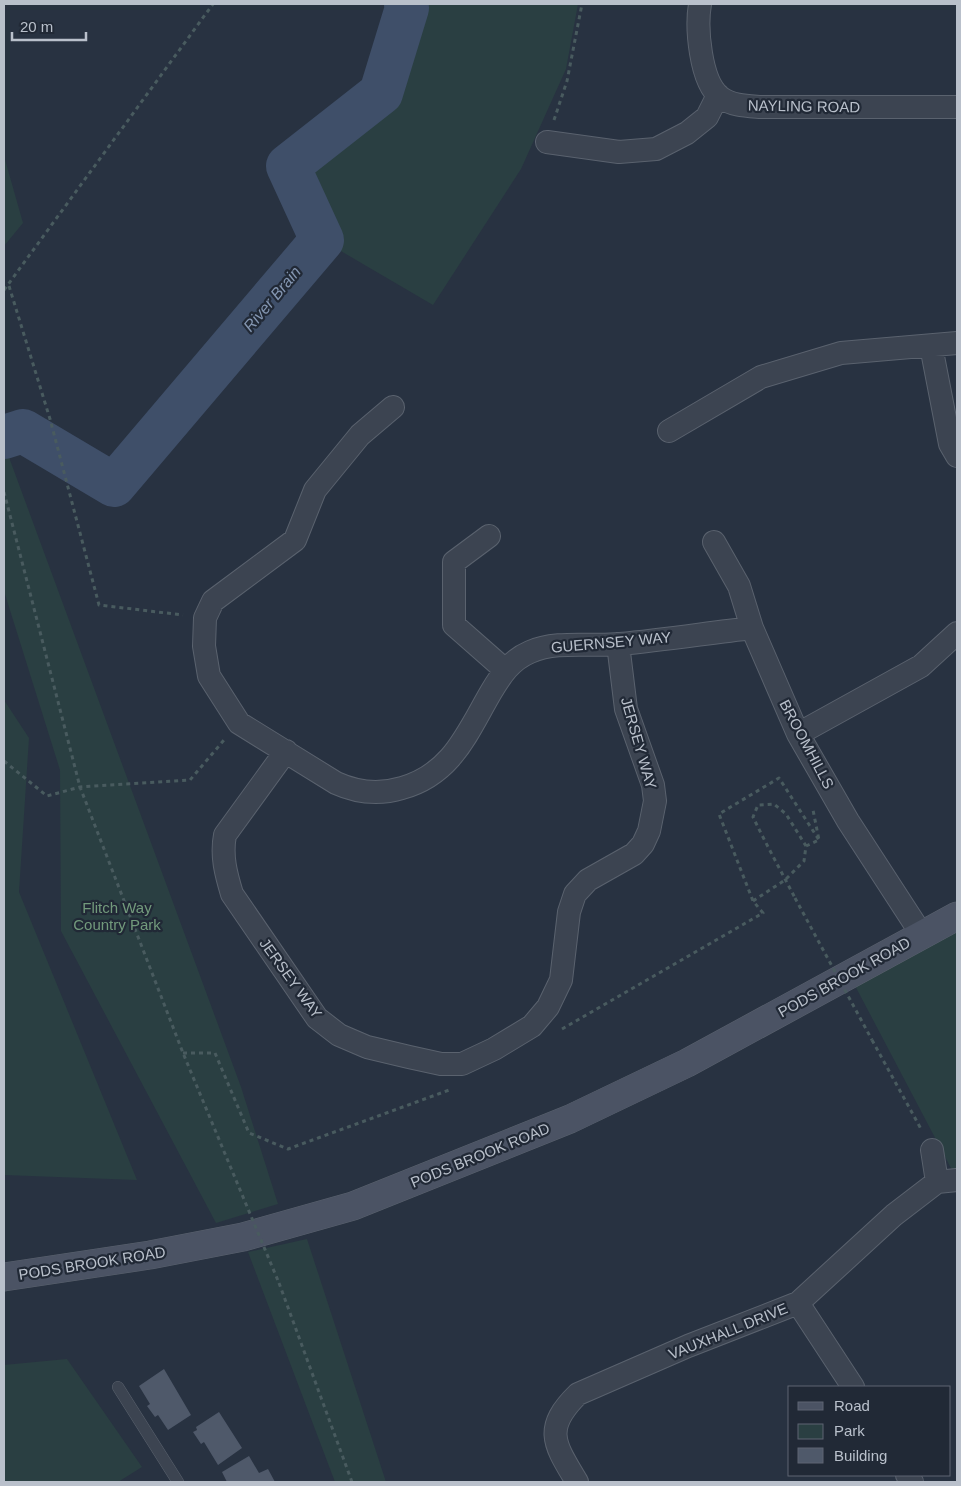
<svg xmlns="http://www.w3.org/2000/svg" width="961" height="1486" font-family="Helvetica,sans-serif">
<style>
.green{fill:#2a3f42}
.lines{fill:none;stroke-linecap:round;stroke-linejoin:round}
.river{stroke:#3f4f69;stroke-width:44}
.building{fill:#4f596a}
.lane-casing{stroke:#5a626e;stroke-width:12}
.street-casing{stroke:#5a626e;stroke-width:24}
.secondary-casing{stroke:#5a626e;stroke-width:29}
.path{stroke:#495b5f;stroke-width:3;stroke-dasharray:4 4;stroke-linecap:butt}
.lane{stroke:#3c4451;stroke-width:11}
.street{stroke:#3c4451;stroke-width:22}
.secondary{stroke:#4b5364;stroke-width:28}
.path-bridge{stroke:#495b5f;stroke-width:3;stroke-dasharray:4 4;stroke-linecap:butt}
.labels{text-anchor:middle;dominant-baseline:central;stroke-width:4.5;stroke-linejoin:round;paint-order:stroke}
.street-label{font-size:15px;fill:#b9c0cb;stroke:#212936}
.park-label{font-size:15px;fill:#729a7c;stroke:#212936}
.water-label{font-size:16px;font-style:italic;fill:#8395b0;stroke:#212936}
</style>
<rect width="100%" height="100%" fill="#283241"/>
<path class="green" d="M406 4H578L566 69 521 169 433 305 322 240 288 166 381 93 407 8Z
M4 156 23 223 4 246Z
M4 425 10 460 241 1087 278 1204 216 1223 61 931 60 770 4 591Z
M4 700 29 738 19 892 137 1180 4 1175Z
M957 927V1171L952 1170 851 978Z
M307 1239 386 1482H335L248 1252Z
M67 1359 142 1467 118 1482H4V1365Z"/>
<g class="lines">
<path class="river" d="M4 437 23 431 114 485 322 240 288 166 381 93 407 8 406 4"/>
</g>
<path class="building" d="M164 1369 191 1415 168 1430 158 1415 155 1417 147 1406 150 1404 139 1386Z
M219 1412 242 1448 218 1465 204 1442 201 1444 193 1432 197 1430 196 1427Z
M249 1456 259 1473 268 1469 275 1482H227L222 1472Z"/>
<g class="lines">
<g class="lane-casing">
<path id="lane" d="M118 1387 178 1482"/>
</g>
<g class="street-casing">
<path id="street" d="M700 4C696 27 700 81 720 97 732 106 747 106 761 107H957
M547 142 619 152 656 149 687 133 707 117 718 95
M931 346 950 444 957 456
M393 407 360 435 315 490 295 540 213 601 205 618 204 646 209 676 239 723 336 783C358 793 379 795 402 788 452 774 467 733 491 692 501 675 511 660 530 652 557 640 591 647 620 644 664 640 708 633 752 628
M669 431 761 377 841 353 957 343
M489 536 454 562V625L504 669
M714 542 739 586 752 628 798 734 848 821 922 935
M798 734 921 666 957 633
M286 751 225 835C221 856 226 874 232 894L317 1018 339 1035 367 1047 409 1057 441 1064H462L494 1049 532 1026 548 1007 561 980 569 912 575 894 588 880 634 854 643 844 649 831 655 801 653 785 626 709 618 644
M932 1150 937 1182
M937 1182 957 1180
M798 1303 853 1387
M907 1475 912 1482
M577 1482C555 1445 542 1429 578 1394L688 1346 798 1303 894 1215 937 1182"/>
</g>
<g class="secondary-casing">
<path id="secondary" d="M4 1277 150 1255 243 1237 353 1206 570 1119 687 1063 957 916"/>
</g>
<path class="path" d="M554 120 567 81 582 4
M9 286 50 419 99 605 183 615
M4 290 213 4
M4 492 80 787 183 1053 233 1173
M4 761 47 796 80 787 190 780 224 740
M806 846 819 840 813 810
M753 901 785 880 804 861 806 846 786 814 774 804 758 805 753 817C766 844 781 871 795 898
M562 1029 763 913 753 901 719 814 779 778 819 840
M872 1040 921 1129
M183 1053H215L249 1133 288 1149 452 1089
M279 1283 352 1482"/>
<use href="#lane" class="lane"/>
<use href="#street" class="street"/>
<use href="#secondary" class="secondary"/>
<path class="path-bridge" d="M795 898 872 1040
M233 1173 279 1283"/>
</g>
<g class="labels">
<g class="street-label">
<text transform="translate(804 106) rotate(1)">NAYLING ROAD</text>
<text transform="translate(611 642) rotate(-5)">GUERNSEY WAY</text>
<text transform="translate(639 743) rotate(74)">JERSEY WAY</text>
<text transform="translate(807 744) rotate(62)">BROOMHILLS</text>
<text transform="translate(844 977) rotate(-29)">PODS BROOK ROAD</text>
<text transform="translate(291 978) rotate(54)">JERSEY WAY</text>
<text transform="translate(480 1155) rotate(-22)">PODS BROOK ROAD</text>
<text transform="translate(92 1263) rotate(-9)">PODS BROOK ROAD</text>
<text transform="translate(728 1331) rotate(-22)">VAUXHALL DRIVE</text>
</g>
<g class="park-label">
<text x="117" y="907">Flitch Way<tspan x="117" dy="17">Country Park</tspan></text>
</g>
<g class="water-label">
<text transform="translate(272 299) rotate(-50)">River Brain</text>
</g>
</g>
<rect width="961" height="1486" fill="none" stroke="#b9c0cb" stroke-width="10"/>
<rect x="788" y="1386" width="162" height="90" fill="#212936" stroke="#5e6572"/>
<rect x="798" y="1402" width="25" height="8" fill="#4b5364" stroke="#5e6572"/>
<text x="834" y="1411" font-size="15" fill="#b9c0cb">Road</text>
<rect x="798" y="1424" width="25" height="15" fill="#2a3f42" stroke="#5e6572"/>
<text x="834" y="1436" font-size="15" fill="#b9c0cb">Park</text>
<rect x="798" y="1448" width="25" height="15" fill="#4f596a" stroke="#5e6572"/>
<text x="834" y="1461" font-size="15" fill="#b9c0cb">Building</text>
<path d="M12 32v8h74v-8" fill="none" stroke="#b9c0cb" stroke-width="2.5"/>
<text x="20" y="32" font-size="15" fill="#b9c0cb" stroke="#212936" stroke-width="4" paint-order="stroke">20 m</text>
</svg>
